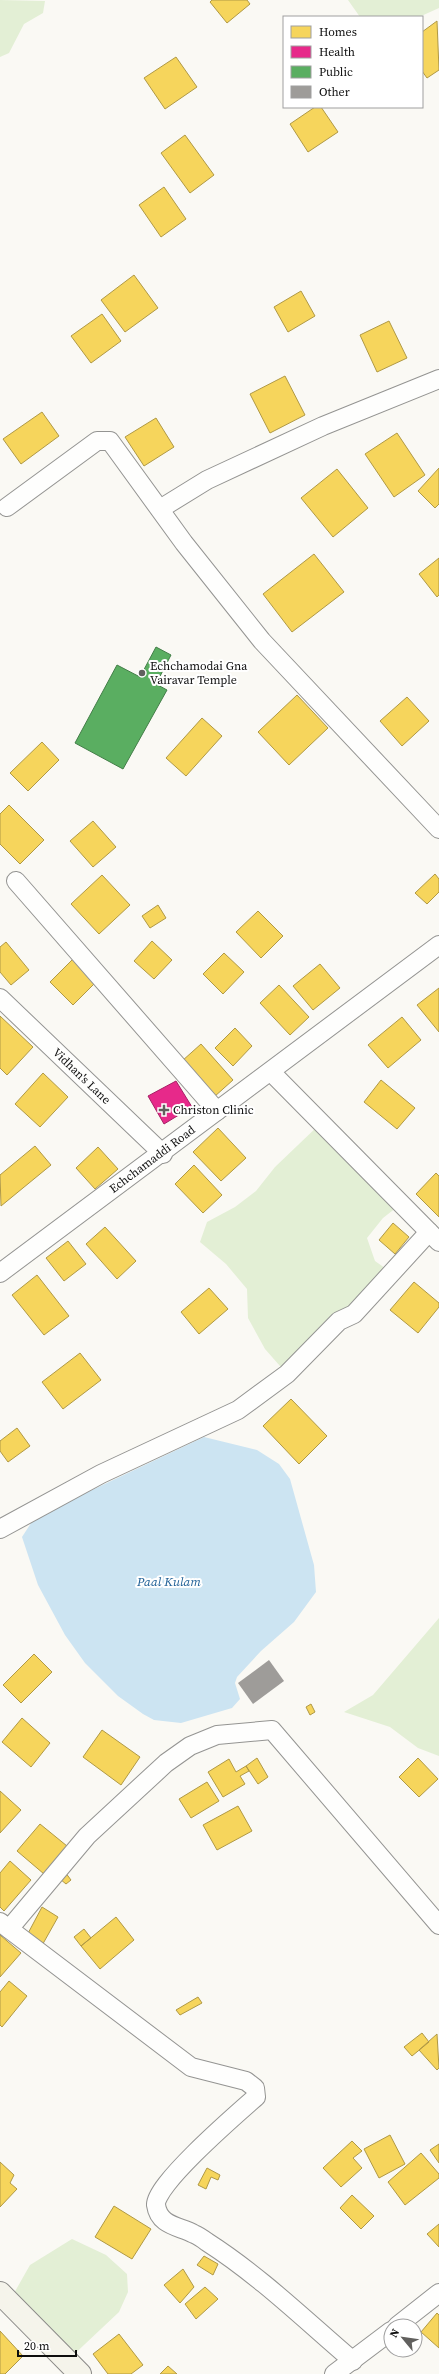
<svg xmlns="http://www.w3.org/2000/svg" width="439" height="2374" font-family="'Source Serif 4',serif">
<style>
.green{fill:#e3efd5}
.water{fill:#cce4f2}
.homes{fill:#f6d55c;stroke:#b09945}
.health{fill:#e7298a;stroke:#a62165}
.public{fill:#5aae61;stroke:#437e48}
.building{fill:#9e9c99}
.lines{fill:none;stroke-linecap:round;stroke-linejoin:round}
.street-casing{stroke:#949492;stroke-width:20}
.secondary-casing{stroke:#8b8a88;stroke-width:24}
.street{stroke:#fefefd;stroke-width:18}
.secondary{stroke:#f5f4eb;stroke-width:22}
.poi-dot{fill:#61605e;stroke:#fff;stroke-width:1.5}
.labels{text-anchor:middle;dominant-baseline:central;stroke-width:4;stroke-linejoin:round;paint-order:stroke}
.poi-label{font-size:12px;fill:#0e0e0e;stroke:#fff;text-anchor:start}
.street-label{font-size:12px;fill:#0e0e0e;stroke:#fff}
.water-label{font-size:13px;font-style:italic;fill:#216197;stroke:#fff}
</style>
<rect width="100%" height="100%" fill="#faf9f4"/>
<path class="green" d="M0 0 45 1 43 13 24 24 9 53 0 57Z
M348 0H439V8L419 17H360Z
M321 1123 401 1204 383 1218 367 1238 375 1261 392 1273 287 1374 265 1349 248 1318 247 1289 226 1264 200 1242 207 1222 235 1207 256 1191 275 1167Z
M439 1618V1756L418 1748 390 1727 344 1712 373 1695Z
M72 2239 106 2255 127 2274 128 2292 119 2312 67 2361 9 2302 30 2265Z"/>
<path class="water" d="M204 1437 257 1450 279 1464 290 1479 314 1565 316 1592 294 1622 261 1651 237 1677 235 1683 240 1699 232 1708 181 1723 154 1720 143 1714 118 1696 85 1663 65 1635 38 1585 22 1537 35 1517Z"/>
<path class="homes" d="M212 0H247L250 4 227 23 210 2Z
M437 21 439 70 427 78 422 71V32Z
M176 57 197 87 165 109 144 78Z
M315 107H321L338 132 308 152 290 124Z
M185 135 214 175 190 193 161 153Z
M164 187 186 219 161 237 139 205Z
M134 275 158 308 125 332 101 300Z
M301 291 315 316 288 332 274 307Z
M102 314 121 341 91 363 71 336Z
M389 321 407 358 377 372 360 335Z
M285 376 305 415 270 433 250 394Z
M42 412 59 436 21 464 3 439Z
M156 418 174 447 144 466 125 437Z
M397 433 425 475 394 497 365 454Z
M439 468V504L435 508 418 491Z
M337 469 368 508 333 537 301 498Z
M314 554 344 592 292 632 263 594Z
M439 558V595L437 597 419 574Z
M297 695 328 728 289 765 258 732Z
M407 697 429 721 402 746 380 721Z
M202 718 222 736 186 776 166 758Z
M42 742 59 760 28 791 10 773Z
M9 805 44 840 20 864 0 844V814Z
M93 821 116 847 93 867 70 841Z
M435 874 439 879V892L427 904 415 893Z
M102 875 130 905 99 934 71 904Z
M158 905 166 918 150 928 142 916Z
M258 911 283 936 261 958 236 932Z
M152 941 172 960 154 979 134 961Z
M6 942 29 970 11 985 0 972V947Z
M224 953 244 972 223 994 203 974Z
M74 958 97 981 73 1005 50 982Z
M320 964 340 988 313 1010 293 986Z
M279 985 309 1017 290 1035 260 1003Z
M439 988V1032L417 1005Z
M0 1016 33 1047 7 1075 0 1068Z
M402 1017 421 1040 388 1068 368 1045Z
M235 1028 252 1046 233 1066 215 1048Z
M201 1044 233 1080 214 1097 182 1061Z
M43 1073 68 1097 40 1127 15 1104Z
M381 1080 415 1108 397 1129 364 1102Z
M218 1128 246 1158 221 1181 193 1152Z
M35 1146 51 1165 1 1206 0 1175Z
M98 1147 118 1169 95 1189 76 1168Z
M194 1165 222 1195 203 1213 175 1184Z
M436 1173 439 1176V1217L416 1194Z
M393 1223 409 1237 395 1254 379 1240Z
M105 1227 136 1261 117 1279 86 1244Z
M68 1241 86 1264 64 1281 46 1258Z
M37 1275 69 1316 44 1335 12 1295Z
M414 1282 439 1303V1307L418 1333 390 1310Z
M209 1288 228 1309 199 1334 181 1312Z
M80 1353 101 1380 63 1409 42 1382Z
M291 1399 327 1436 299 1464 263 1426Z
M17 1428 30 1446 8 1462 0 1451V1441Z
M34 1654 52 1672 21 1703 3 1685Z
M311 1704 315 1712 310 1715 306 1707Z
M22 1718 50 1743 31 1767 2 1742Z
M102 1730 140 1757 121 1785 83 1757Z
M257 1758 268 1777 258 1784 246 1766Z
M418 1758 438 1779 419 1797 399 1777Z
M229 1759 236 1772 246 1766 249 1771 240 1776 245 1784 223 1797 208 1772Z
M207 1782 219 1801 191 1818 179 1799Z
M0 1791 21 1810 0 1833Z
M238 1806 252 1831 217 1850 203 1825Z
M40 1824 67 1846 44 1874 17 1851Z
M10 1861 31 1880 4 1911 0 1907V1873Z
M65 1872 71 1880 66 1884 60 1879Z
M42 1907 58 1917 40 1949 25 1939Z
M116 1917 134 1940 100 1969 81 1946Z
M84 1929 91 1938 81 1946 74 1937Z
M0 1935 21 1953 0 1977Z
M9 1981 27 1996 2 2027 0 2025V1992Z
M198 1997 202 2003 180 2015 176 2010Z
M422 2033 429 2042 412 2056 404 2047Z
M437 2034 439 2068 437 2070 419 2050Z
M390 2135 405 2164 379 2178 364 2149Z
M352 2141 362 2151 353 2158 362 2168 341 2187 323 2168Z
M439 2144V2163L430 2150Z
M421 2153 439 2174V2178L405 2205 388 2182Z
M0 2162 14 2175 10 2183 17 2189 0 2207Z
M207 2168 220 2175 218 2180 211 2177 206 2189 198 2185Z
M352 2195 374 2216 361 2229 340 2208Z
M114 2206 151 2229 132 2259 95 2237Z
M439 2224V2247L427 2234Z
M204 2256 218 2264 213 2275 197 2265Z
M183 2269 194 2287 180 2303 164 2285Z
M205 2287 218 2299 196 2319 185 2304Z
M437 2313 439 2315V2348L421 2332Z
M0 2331 23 2356 5 2374H0Z
M119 2334 143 2365 131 2374H108L93 2354Z
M168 2366 177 2374H160Z"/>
<path class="health" d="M176 1081 192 1107 164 1124 148 1096Z"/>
<path class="public" d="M156 647 171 655 156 684 167 690 123 769 75 743 117 665 140 677Z"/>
<path class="building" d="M269 1660 284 1681 253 1704 238 1683Z"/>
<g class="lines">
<g class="street-casing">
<g id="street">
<path d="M7 507 97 441H110L184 543 262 641 439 829"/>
<path d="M160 509 207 480 323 426 439 379"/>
<path d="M16 881 217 1111"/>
<path id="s1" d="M0 998 163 1154"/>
<path d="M271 1072 439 1242"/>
<path id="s2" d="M0 1273 439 945"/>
<path d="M0 1529 101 1474 238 1410 287 1374 339 1321 354 1314 429 1232"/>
<path d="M0 1922 9 1929 87 1836 166 1763 190 1746 217 1735 272 1730 439 1925"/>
<path d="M9 1929 191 2067 246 2081 255 2088 256 2097C239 2112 154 2185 156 2205 159 2226 179 2226 194 2234 199 2236 203 2239 207 2242 260 2276 305 2320 353 2361"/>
<path d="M397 2326 439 2293"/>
<path d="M334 2374 391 2331"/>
</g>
</g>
<g class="secondary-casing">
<path id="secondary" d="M0 2293 80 2374"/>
</g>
<use href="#street" class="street"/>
<use href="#secondary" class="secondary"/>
</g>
<g class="poi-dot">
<circle cx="142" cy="673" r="4"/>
<path d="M162 1104h4v4h4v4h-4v4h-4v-4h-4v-4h4z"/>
</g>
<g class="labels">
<g class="poi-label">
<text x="150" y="666">Echchamodai Gna<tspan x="150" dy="14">Vairavar Temple</tspan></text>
<text x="173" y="1110">Christon Clinic</text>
</g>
<g class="street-label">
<text stroke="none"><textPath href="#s1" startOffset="113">Vidhan's Lane</textPath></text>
<text stroke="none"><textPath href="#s2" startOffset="190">Echchamaddi Road</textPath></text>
</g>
<g class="water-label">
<text x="169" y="1581">Paal Kulam</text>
</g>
</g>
<rect x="283" y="16" width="140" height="92" fill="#ffffff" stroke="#9f9f9f"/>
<rect x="291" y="26" width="20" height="12" fill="#f6d55c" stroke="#9f9f9f"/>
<text x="319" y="36" font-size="12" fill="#0e0e0e">Homes</text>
<rect x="291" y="46" width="20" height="12" fill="#e7298a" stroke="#9f9f9f"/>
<text x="319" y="56" font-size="12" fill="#0e0e0e">Health</text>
<rect x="291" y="66" width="20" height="12" fill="#5aae61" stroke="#9f9f9f"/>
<text x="319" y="76" font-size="12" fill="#0e0e0e">Public</text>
<rect x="291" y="86" width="20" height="12" fill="#9e9c99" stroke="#9f9f9f"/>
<text x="319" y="96" font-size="12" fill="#0e0e0e">Other</text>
<g transform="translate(403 2338) rotate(299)"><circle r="19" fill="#ffffff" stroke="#9f9f9f"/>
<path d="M0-3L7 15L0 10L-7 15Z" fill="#61605e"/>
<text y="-6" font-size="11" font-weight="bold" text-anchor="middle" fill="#0e0e0e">N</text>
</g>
<path d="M18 2350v6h58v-6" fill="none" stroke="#0e0e0e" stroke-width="2"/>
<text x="24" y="2350" font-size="12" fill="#0e0e0e" stroke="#ffffff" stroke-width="3" paint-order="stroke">20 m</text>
</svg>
